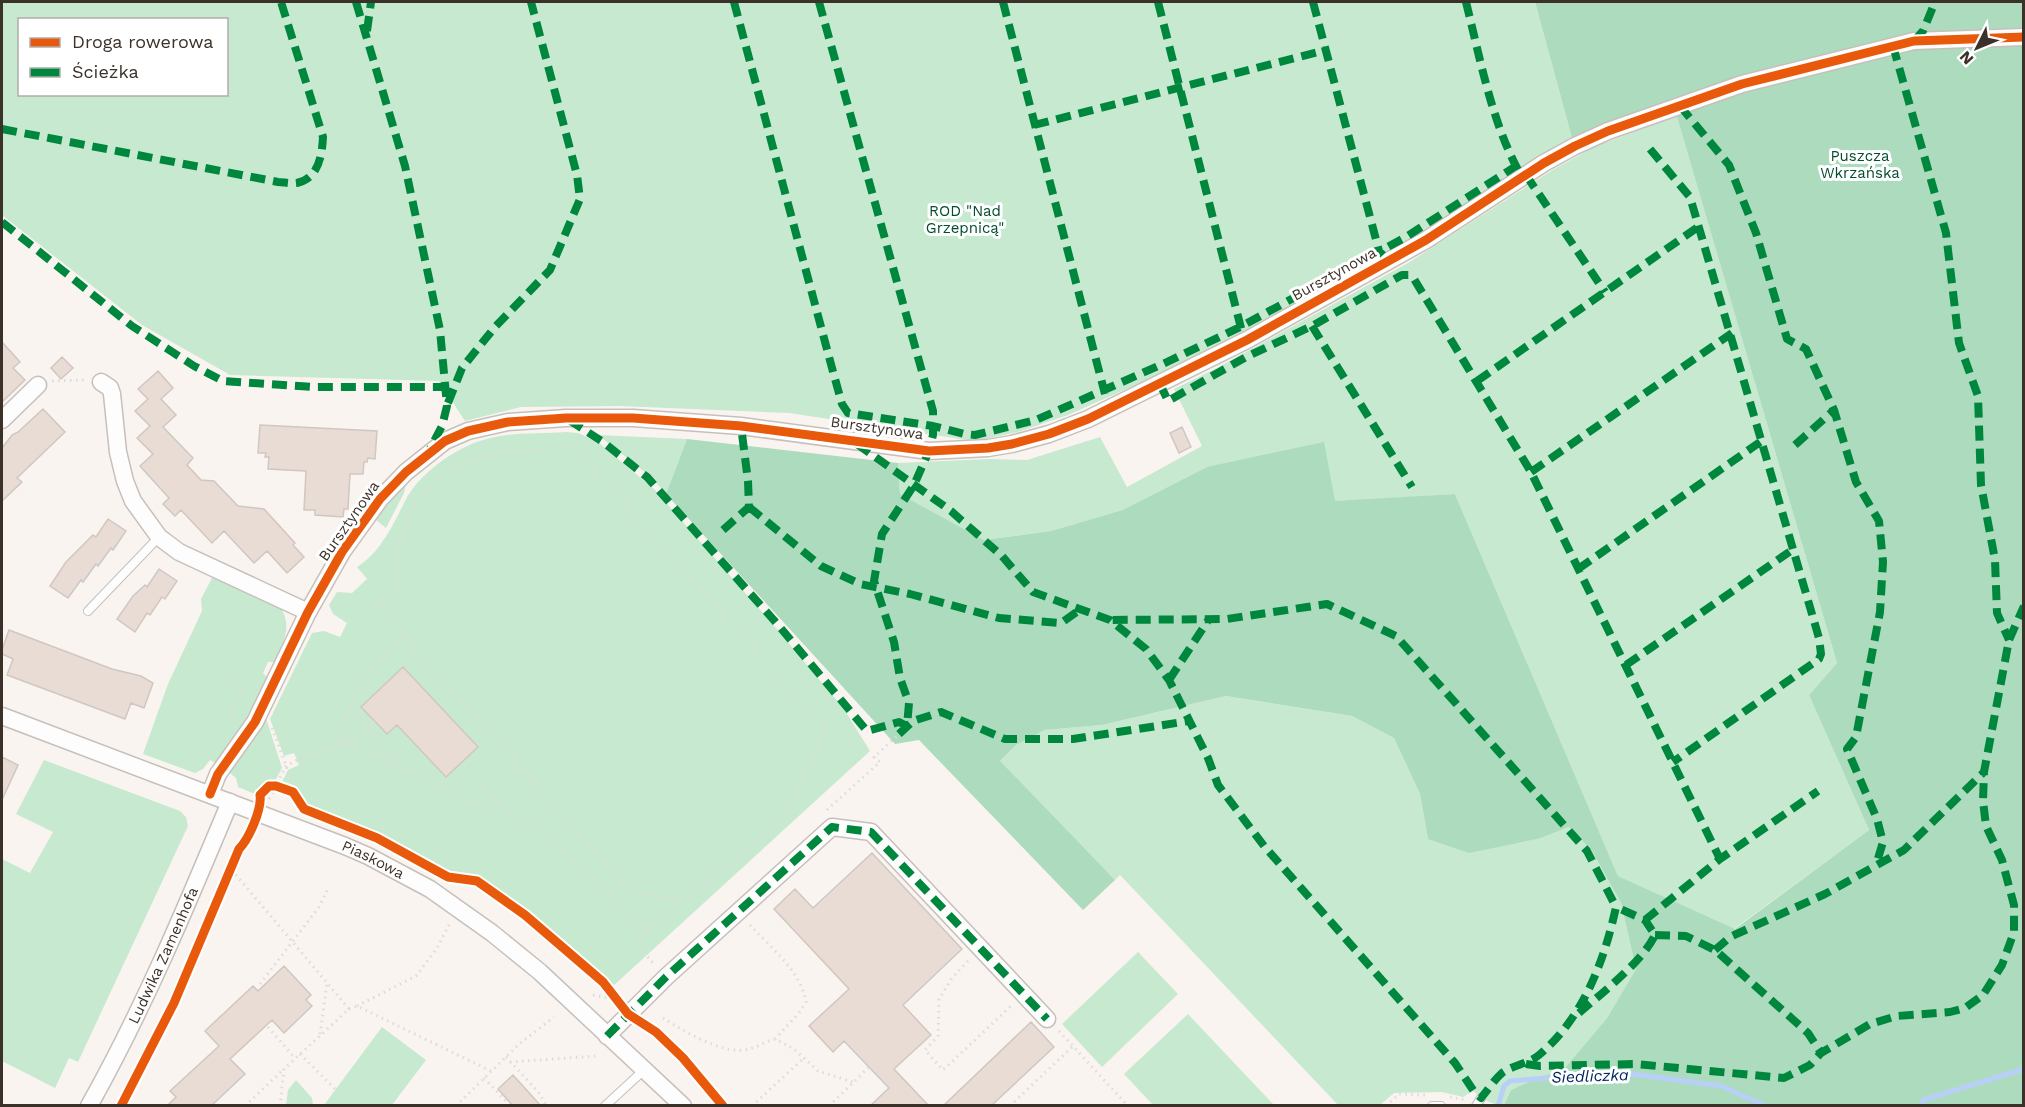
<svg xmlns="http://www.w3.org/2000/svg" width="2025" height="1107" font-family="'Work Sans',sans-serif">
<style>
.green{fill:#c6e9d0;fill-rule:evenodd}
.forest{fill:#acdbbd}
.lines{fill:none;stroke-linecap:round;stroke-linejoin:round}
.stream{stroke:#b8d0f8;stroke-width:5}
.building{fill:#e8dcd4;stroke:#d0c7c2;stroke-width:1.5}
.service-casing{stroke:#c7bfba;stroke-width:10}
.minor-casing{stroke:#c7bfba;stroke-width:19}
.path{stroke:#dddbda;stroke-width:3;stroke-dasharray:1.5 4.5;stroke-linecap:butt}
.service{stroke:#fefdfd;stroke-width:8}
.minor{stroke:#fefdfd;stroke-width:16}
.quiet{stroke:#00873e;stroke-width:8;stroke-dasharray:15 8;stroke-linecap:butt}
.cycleway-casing{stroke:#fff;stroke-width:13}
.cycleway{stroke:#e8590c;stroke-width:9}
.labels{text-anchor:middle;dominant-baseline:central;stroke-width:6;stroke-linejoin:round;paint-order:stroke}
.park-label{font-size:15px;fill:#024d2d;stroke:#fff}
.street-label{font-size:15px;fill:#3c3129;stroke:#fff}
.water-label{font-size:16px;font-style:italic;fill:#002562;stroke:#fff}
</style>
<rect width="100%" height="100%" fill="#faf4f0"/>
<path class="green" d="M2 2H1535L1572 138 1383 255 1290 308 1156 376 1068 415 1018 432 974 441 789 413 620 406 521 407 465 421 439 381 230 375 142 325 2 215ZM20 20H226V94H20Z
M1677 116 1837 663 1809 695 1869 830 1734 929 1618 876 1455 494 1335 502 1207 467 1124 510 1051 531 984 540 900 494 898 463 989 459 1027 460 1100 437 1127 487 1202 446 1174 389 1213 370 1408 263 1554 169 1596 146Z
M566 432 578 433 598 442 655 490 776 628 844 709 870 751 612 987 540 924 480 880 465 876 449 875 384 839 306 807 296 791 281 784 288 770 299 765 294 753 284 756 270 719 312 633 324 631 340 637 347 623 333 614 329 605 337 592 352 593 367 579 357 567C380 553 393 525 405 501 419 474 453 449 483 440 508 432 539 434 566 432Z
M598 435 687 439 666 494 651 477Z
M406 484 404 493 386 528 375 519Z
M213 576 279 606C294 625 283 644 274 662H268L263 673 267 677 246 720 215 763 210 760 203 769 195 773 143 754 168 684 202 611 201 599Z
M1226 696 1352 716 1394 738 1420 794 1428 839 1541 838 1569 827 1592 851 1621 903 1636 969 1607 1018 1564 1069 1537 1078 1511 1090 1504 1105C1491 1105 1483 1099 1473 1091L1463 1097 1442 1092 1394 1093 1380 1105H1338L1120 875 1115 880 999 762 1016 745 1045 730 1102 725Z
M266 718 282 768 274 783 266 784 257 795 238 787 236 778 230 773 260 730Z
M44 760 180 811 186 817 188 826 78 1062 69 1058 55 1088 2 1061V859L30 873 53 832 16 814Z
M1138 952 1178 994 1102 1067 1062 1024Z
M1188 1014 1274 1105H1153L1124 1074Z
M382 1027 426 1060 392 1105H324Z
M296 1080 312 1098 313 1105H286L288 1090Z"/>
<path class="forest" d="M1535 2H2023V1105H1504L1511 1090 1537 1078 1564 1069 1607 1018 1636 969 1621 903 1592 851 1569 827 1541 838 1469 853 1428 839 1420 794 1394 738 1352 716 1226 696 1102 725 1045 730 1016 745 1000 761 1115 880 1083 910 919 740 895 744 666 494 687 439 898 463 900 494 984 540 1051 531 1123 510 1207 467 1324 442 1335 501 1455 494 1618 876 1735 929 1869 830 1809 695 1837 663 1673 103 1572 138Z"/>
<g class="lines">
<path class="stream" d="M1498 1106 1504 1086 1510 1081 1618 1072 1721 1086 1766 1106
M1922 1106 1923 1100 2024 1069"/>
</g>
<path class="building" d="M2 342 20 362 13 368 25 380 2 402Z
M62 357 73 368 61 379 51 368Z
M158 371 173 388 161 399 176 415 163 427 193 458 187 465 201 480 214 481 238 506 264 509 295 543 293 545 304 557 287 573 267 551 254 563 224 531 212 543 181 510 175 516 163 504 169 498 140 466 153 454 137 438 150 426 135 411 148 399 138 389Z
M43 409 65 432 17 478 22 482 2 501V448L12 435 18 432Z
M260 425 377 431 375 459 368 458 367 462H364L363 474H350L348 509H344L343 517 315 515V510H304L306 471 268 469 269 457H265L266 453H258Z
M1182 427 1191 447 1179 453 1170 433Z
M108 519 126 531 113 550 111 548 98 566 96 564 83 582 81 580 68 598 50 586 66 562 93 535 96 537Z
M159 569 177 581 165 599 162 597 150 615 147 613 135 632 117 619 133 596 145 585 147 587Z
M9 630 112 669 141 676 153 683 144 708 131 703 125 719 7 675 13 659 2 654V650Z
M403 667 478 747 446 777 397 725 387 734 361 707Z
M2 757 18 765 2 800Z
M872 853 962 949 903 1005 931 1035 894 1069 929 1106H870L889 1088 844 1041 833 1052 809 1026 849 989 774 909 795 889 813 908Z
M284 966 311 995 306 1000 312 1006 284 1033 272 1020 230 1059 245 1074 211 1106H167L176 1097 170 1091 219 1046 205 1031 253 986 258 991Z
M1031 1022 1054 1047 991 1106H943Z
M513 1075 541 1106H513L498 1089Z"/>
<g class="lines">
<g class="service-casing">
<path id="service" d="M88 611 159 537
M605 1106 644 1070
M1432 1106H1441
M1476 1106 1481 1098"/>
</g>
<g class="minor-casing">
<g id="minor">
<path d="M101 382 110 388 112 394 118 452 125 481 133 501 159 537 179 552 308 612"/>
<path d="M2 420 38 385"/>
<path id="s1" d="M2 716 345 846 368 856 430 889 492 933 540 972 683 1106"/>
<path d="M210 794 218 774 255 722 308 612 342 552 380 499 406 472 445 441 468 431 508 422 566 418H633L741 426 929 451 988 448 1012 444 1049 434 1088 419 1247 340 1426 240 1544 163 1575 146 1608 131 1742 84 1914 41 2024 37"/>
<path d="M607 1036 666 977 832 827 871 832 1047 1019"/>
<path id="s2" d="M89 1106C144 1008 187 905 230 802"/>
</g>
</g>
<path class="path" d="M52 381 85 380
M572 446 823 726 825 735 810 767 786 813 764 837 730 865 695 890 679 899 642 895 622 884 379 606 394 591 399 541 416 502 446 471 479 455Z
M233 677 245 684 230 717 235 719
M350 708 404 768
M374 721 355 738 345 743 342 733 343 721 367 672 406 637
M272 728 303 811
M476 780 499 803
M269 799 286 766 297 760 345 743 445 788 488 813 499 803C553 842 602 883 647 931L638 940V946L655 965
M827 810 880 762 874 757 899 734
M232 870 349 1009 284 1069 280 1106
M750 925C770 947 801 971 806 1002L799 1013 775 1039
M647 931 679 899
M968 961 952 978 939 999 938 1036 925 1050 943 1070 1011 1006
M260 984 319 907 328 889
M593 995 618 1000
M357 1006 416 976 437 948 450 923
M349 1009 357 1006 491 1071
M663 1018C684 1031 724 1056 749 1049 758 1047 766 1041 775 1039L794 1049 818 1071 853 1082
M268 1027 295 1058
M1059 1031 1128 1106
M320 1034 327 984
M300 1054 336 1090
M506 1057 540 1094 546 1106
M510 1062 597 1056
M484 1078 507 1102
M1450 1097 1466 1100
M245 1106 283 1070
M456 1106 519 1044 554 1017
M752 1106 804 1058
M829 1106 869 1067
M1010 1106 1073 1046
M1386 1106 1399 1094 1425 1095"/>
<use href="#service" class="service"/>
<use href="#minor" class="minor"/>
<path class="quiet" d="M356 2 405 166 440 330 447 406 442 426 430 449
M734 2 832 368 842 404 848 413 933 426 964 434 975 435 1036 420 1165 363 1240 327 1406 237 1516 166
M1003 2 1105 394
M1158 2 1242 332
M1313 2 1379 251 1383 255
M1466 2C1480 58 1491 119 1518 170
M367 31 371 2
M1914 41 1923 31 1935 2
M1893 46 1946 233 1959 343 1978 396 1981 485 1995 560 1997 613 2009 640
M1680 106 1729 165 1756 233 1787 339 1806 349 1834 410 1856 482 1879 521 1883 562 1880 612 1856 737 1847 749 1877 819 1883 842 1876 865
M1034 125 1326 50
M2 129 278 182C283 182 291 184 297 183 319 178 322 155 323 137L281 2
M1650 149 1690 197 1819 638 1821 654 1819 659 1673 762
M1526 175 1605 292
M2 222 132 326 194 366 223 381 312 387H445
M1312 326 1412 487
M1477 381 1698 227
M1160 384 1168 401 1246 357 1312 326 1402 275H1409L1414 279 1531 472 1720 859
M448 403 462 368 495 327 550 270 580 199 577 175 531 2
M569 420 603 442 647 477 779 626 867 731 899 722 907 726 909 703 900 678 894 642 874 581 882 534 914 485 929 451 933 435V411L819 2
M857 444 951 511 1002 556 1033 592 1110 620 1146 649 1169 680 1208 758 1218 785 1264 846 1455 1063 1475 1093 1481 1098C1488 1090 1494 1080 1502 1073 1513 1065 1528 1064 1539 1055 1583 1018 1604 962 1616 907L1587 851 1396 636 1327 604 1227 619 1110 620
M1795 445 1834 410
M1531 472 1732 333
M749 507 821 566 860 584 910 594 999 618 1061 623 1081 609
M723 530 749 507 748 481 741 426
M1578 569 1763 440
M1626 665 1792 550
M1169 680 1209 619
M899 734 913 721 941 712 1005 739H1073L1189 721
M1645 920 1720 859 1818 791
M1655 935 1686 936 1715 950 1808 1033 1821 1053
M1715 950 1730 937 1825 894 1904 850 1984 772
M1579 1013C1602 993 1643 961 1655 935L1645 920 1616 907
M607 1036 666 977 832 827 871 832 1047 1019
M1526 1064 1540 1066 1636 1064 1784 1078 1810 1065 1821 1053 1870 1024 1897 1016 1950 1012 1965 1008 1983 995 2002 965 2014 932V905L2002 860 1986 826 1983 801 1984 772 2009 640 2024 606"/>
<g class="cycleway-casing">
<path id="cycleway" d="M210 794 218 774 255 722 308 612 342 552 380 499 406 472 445 441 468 431 508 422 566 418H633L741 426 929 451 988 448 1012 444 1049 434 1088 419 1247 340 1426 240 1544 163 1575 146 1608 131 1742 84 1914 41 2024 37
M121 1106 174 1003 239 849C249 839 262 809 260 795L269 786H276L293 792 304 809 377 838 448 877 477 881 525 915 603 982 628 1014 656 1032 683 1058 723 1106"/>
</g>
<use href="#cycleway" class="cycleway"/>
</g>
<g class="labels">
<g class="park-label">
<text x="1860" y="156">Puszcza<tspan x="1860" dy="17">Wkrzańska</tspan></text>
<text x="965" y="211">ROD "Nad<tspan x="965" dy="17">Grzepnicą"</tspan></text>
</g>
<g class="street-label">
<text transform="translate(1334 274) rotate(-29)">Bursztynowa</text>
<text transform="translate(877 428) rotate(8)">Bursztynowa</text>
<text transform="translate(349 521) rotate(-55)">Bursztynowa</text>
<text stroke="none"><textPath href="#s1" startOffset="398">Piaskowa</textPath></text>
<text stroke="none"><textPath href="#s2" startOffset="168">Ludwika Zamenhofa</textPath></text>
</g>
<g class="water-label">
<text transform="translate(1590 1076) rotate(-2)">Siedliczka</text>
</g>
</g>
<rect width="2025" height="1107" fill="none" stroke="#3c3129" stroke-width="6"/>
<rect x="18" y="18" width="210" height="78" fill="#ffffff" stroke="#b1ada9" stroke-width="1.5"/>
<rect x="30" y="38" width="30" height="9" fill="#e8590c" stroke="#b1ada9" stroke-width="1.5"/>
<text x="72" y="48" font-size="18" fill="#3c3129">Droga rowerowa</text>
<rect x="30" y="68" width="30" height="9" fill="#00873e" stroke="#b1ada9" stroke-width="1.5"/>
<text x="72" y="78" font-size="18" fill="#3c3129">Ścieżka</text>
<g transform="translate(1977 48) rotate(227)" stroke="#ffffff" stroke-width="4.5" paint-order="stroke">
<path d="M0-4.5L10 22L0 15L-10 22Z" fill="#3c3129"/>
<text y="-9" font-size="16" font-weight="bold" text-anchor="middle" fill="#3c3129">N</text>
</g>
</svg>
